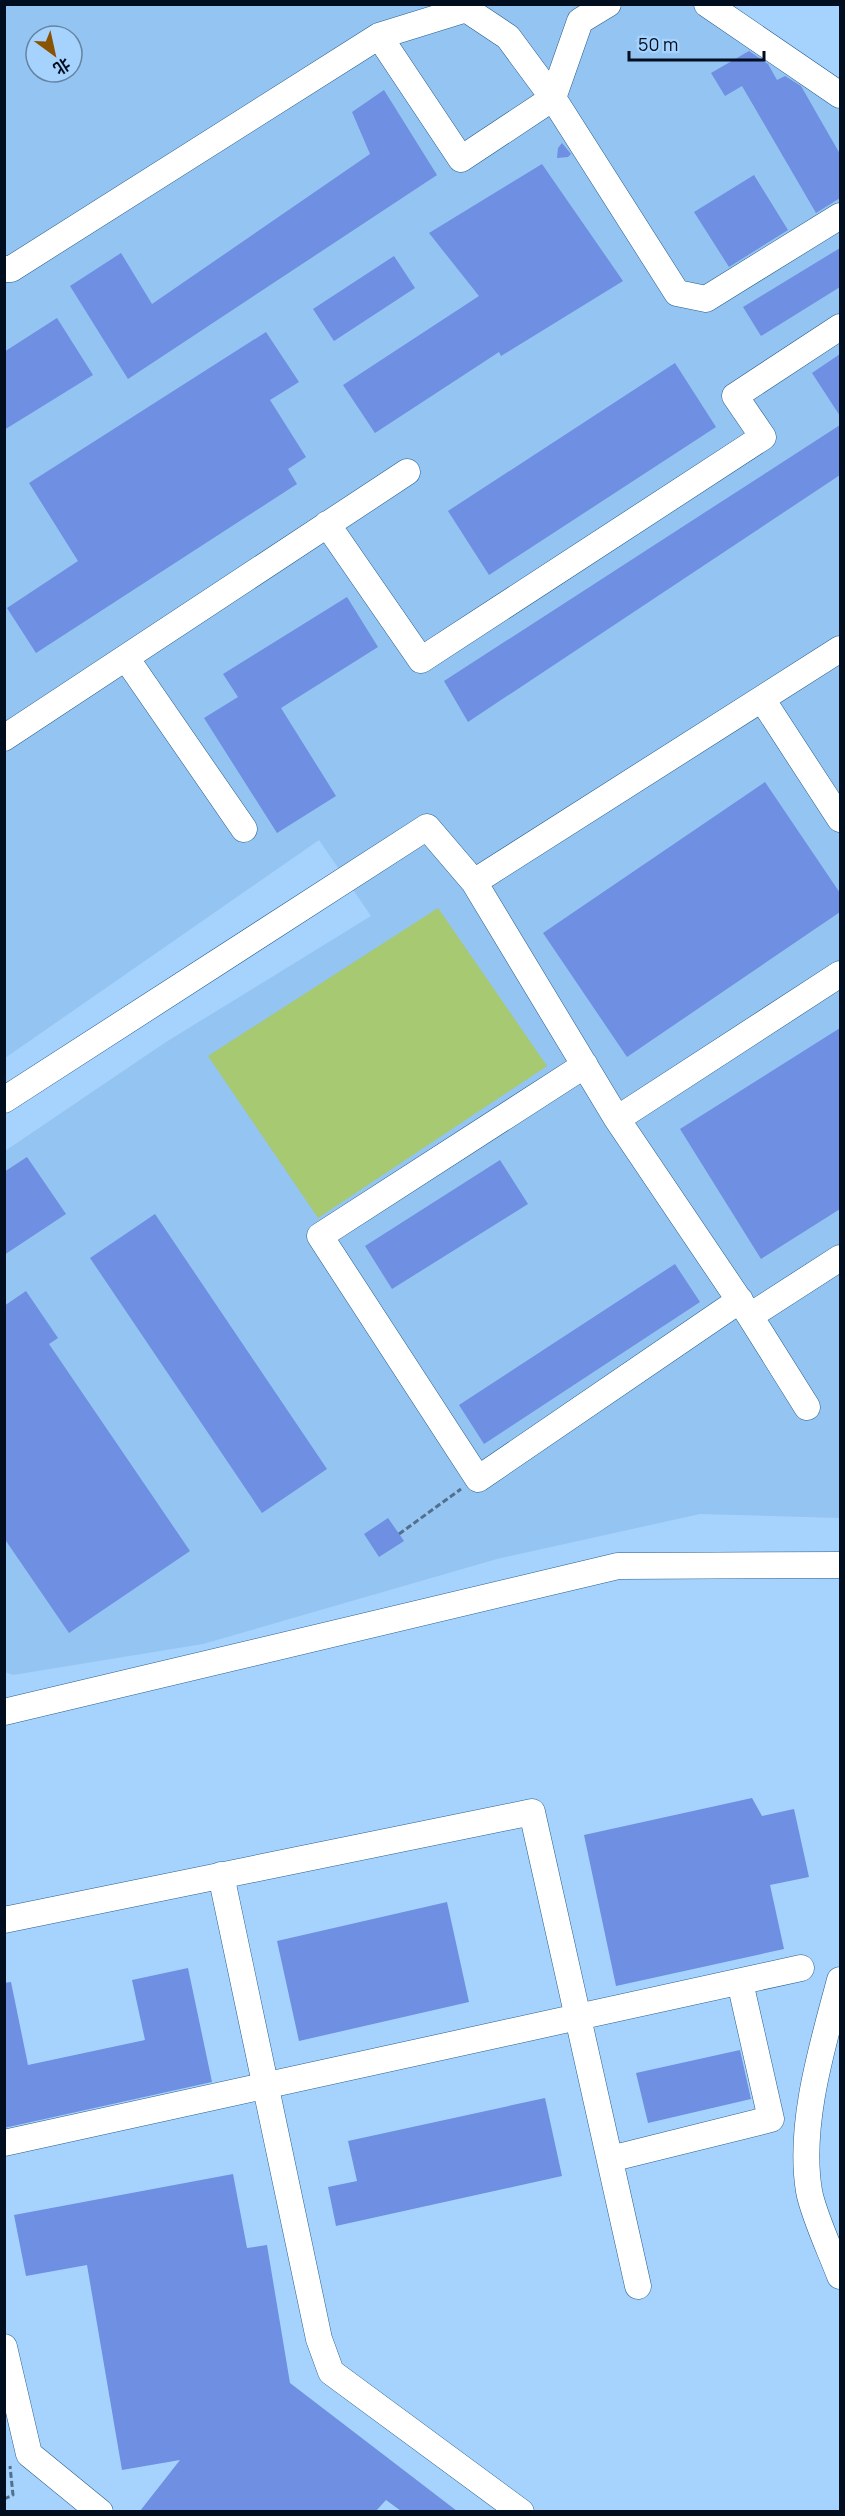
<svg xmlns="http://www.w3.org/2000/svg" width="845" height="2516" font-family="Manrope,'Noto Sans SC',sans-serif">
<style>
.built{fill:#94c4f1;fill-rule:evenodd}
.green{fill:#a6c971}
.building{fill:#6e8fe2}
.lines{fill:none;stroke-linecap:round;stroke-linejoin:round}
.minor-casing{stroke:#275e8c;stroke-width:27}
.path{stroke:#526f8d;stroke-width:3;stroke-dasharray:6 3;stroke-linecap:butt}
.minor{stroke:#fff;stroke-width:26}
</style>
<rect width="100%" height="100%" fill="#a6d3fd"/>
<path class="built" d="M4 5H728L840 84V1518L700 1514 497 1559 203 1644 13 1675 5 1672V1151L166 1042 371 916 319 840 5 1058ZM36 36H72V72H36Z"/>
<path class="green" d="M438 908 547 1066 318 1218 208 1056Z"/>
<path class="building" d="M749 51 768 64 777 80 785 76 801 86 840 154V198L816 213 742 86 725 96 711 73Z
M384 90 437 175 128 379 70 286 121 253 152 304 370 154 352 112Z
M562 143 571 154 568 157 557 158 558 148Z
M542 164 623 281 501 356 499 352 375 433 343 385 479 296 429 233Z
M754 175 788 230 729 267 694 212Z
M840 248V287L761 336 743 307Z
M394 256 415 288 334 341 313 309Z
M57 318 93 375 4 430V352Z
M266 332 299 382 270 400 306 457 288 469 297 484 36 653 7 608 78 561 29 483Z
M840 354V416L812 373Z
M675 363 716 427 489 575 448 511Z
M840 425V475L468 722 444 681Z
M347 597 378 647 281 708 336 796 277 833 204 718 238 697 223 674Z
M765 782 840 893V912L627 1057 543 933Z
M840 1028V1209L761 1259 680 1129Z
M27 1157 66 1214 4 1255V1172Z
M500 1160 528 1204 392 1289 365 1246Z
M155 1214 327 1469 262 1513 90 1258Z
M675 1264 700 1302 484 1444 459 1405Z
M26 1291 58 1338 49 1344 190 1551 69 1633 4 1538V1306Z
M388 1518 404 1541 379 1557 364 1534Z
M752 1798 762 1816 794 1809 809 1877 770 1885 784 1949 616 1986 584 1835Z
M447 1902 469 2002 299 2041 277 1941Z
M188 1968 212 2082 4 2128V1983L11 1982 28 2065 145 2040 132 1980Z
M740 2050 751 2099 648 2123 636 2073Z
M545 2098 562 2176 336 2226 328 2187 357 2181 348 2141Z
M233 2174 247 2248 267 2245 290 2383 457 2511H401L386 2500 376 2511H140L180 2460 122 2470 87 2265 26 2276 14 2215Z"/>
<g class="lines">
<g class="minor-casing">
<path id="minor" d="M707 4 840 95
M379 36 461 159 553 98 580 21 608 4
M4 269H11L379 36 466 9 508 37 553 98 677 293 706 299 840 216
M327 524 421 660 763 437 735 396 840 327
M126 658 244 829
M762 699 840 819
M4 738 407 472
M474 882 840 649
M585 1065 320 1236 478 1479 740 1300
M4 1100 427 827 474 882 617 1119 750 1316 807 1407
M617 1119 840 974
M750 1316 840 1258
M4 1712 618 1566 840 1565
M221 1875 319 2339 331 2372 521 2512
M4 1920 532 1812 638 2286
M840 1980C823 2044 798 2124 809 2191 813 2214 831 2252 840 2276
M4 2143 801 1968
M610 2159 771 2119 740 1982
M4 2347 29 2454 100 2512"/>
</g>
<path class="path" d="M399 1534 461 1489
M4 2499 13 2495 10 2466"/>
<use href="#minor" class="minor"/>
</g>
<rect width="845" height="2516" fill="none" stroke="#000e20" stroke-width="12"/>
<g transform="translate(54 54) rotate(147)"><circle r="28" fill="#a6d3fd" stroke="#6484a5" stroke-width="1.5"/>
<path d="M0-4.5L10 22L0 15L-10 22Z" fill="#895303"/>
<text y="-9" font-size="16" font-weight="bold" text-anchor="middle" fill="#000e20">北</text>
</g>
<path d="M629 51v9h135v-9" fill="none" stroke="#000e20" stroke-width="3"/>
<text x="638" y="51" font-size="18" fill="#000e20" stroke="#a6d3fd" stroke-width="4.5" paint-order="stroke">50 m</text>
</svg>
